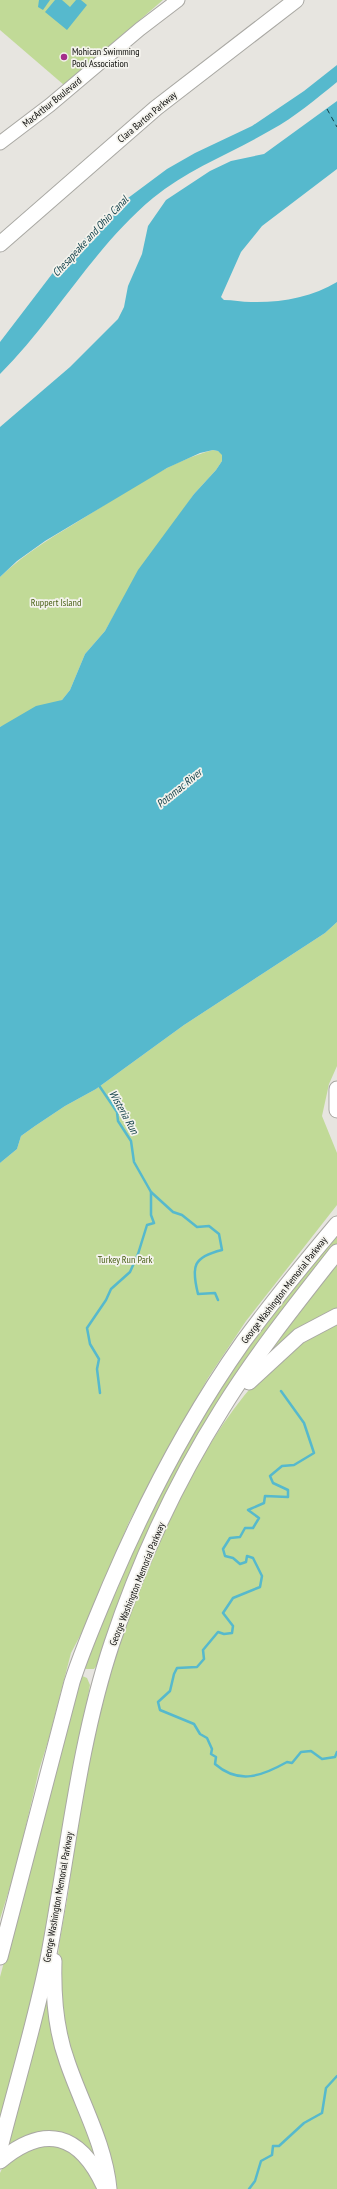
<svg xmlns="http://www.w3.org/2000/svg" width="337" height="2189" viewBox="0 0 337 2189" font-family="'PT Sans Narrow',sans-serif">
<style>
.green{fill:#c1da97}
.water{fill:#56b9cd}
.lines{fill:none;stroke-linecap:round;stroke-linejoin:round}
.stream{stroke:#56b9cd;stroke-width:2.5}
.ferry{stroke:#113f48;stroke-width:1;stroke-dasharray:5 4;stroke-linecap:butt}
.major-casing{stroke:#a9a8a3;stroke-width:15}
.highway-casing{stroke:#a9a8a3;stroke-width:17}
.major{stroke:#fff;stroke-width:13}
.highway{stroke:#fff;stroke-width:15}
.poi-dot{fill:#a42f8a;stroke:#f4f3ed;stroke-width:1.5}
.labels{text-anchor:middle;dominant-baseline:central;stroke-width:3.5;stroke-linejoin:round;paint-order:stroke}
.poi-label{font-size:10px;fill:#0d0d0b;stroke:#f4f3ed;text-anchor:start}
.street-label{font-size:10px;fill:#0d0d0b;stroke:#f4f3ed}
.park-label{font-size:10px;fill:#4a6017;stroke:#f4f3ed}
.water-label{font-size:11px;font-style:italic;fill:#113f48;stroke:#f4f3ed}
</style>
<rect width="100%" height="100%" fill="#e7e5e0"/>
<g class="green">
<polygon points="0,0 163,0 64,85 0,30"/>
<path d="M 213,450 L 218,451 L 222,454 L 222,461 L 216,470 L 194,494 L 122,601 L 105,631 L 85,654 L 70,690 L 62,700 L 0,727 L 0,577 C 27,551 58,534 90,514 C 129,490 168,462 213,450 Z"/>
<polygon points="337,922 337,1066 329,1084 322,1116 337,1153 337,1205 246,1321 208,1378 129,1522 91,1615 71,1653 49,1738 39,1770 17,1864 0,1919 0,1163 17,1149 21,1136 35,1126 65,1106 96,1089 184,1025 325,933"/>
<polygon points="337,1232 337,1244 213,1419 100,1661 94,1669 86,1669 83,1667 132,1542 211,1398 261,1327"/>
<polygon points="337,1258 337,1312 264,1359"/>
<path d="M 337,1320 L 337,2189 L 114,2189 C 90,2121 59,2053 57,1980 C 56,1946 66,1914 70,1880 C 82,1775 106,1654 149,1558 C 158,1539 169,1520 178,1502 C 206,1447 238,1395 284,1353 C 299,1340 320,1330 337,1320 Z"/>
<polygon points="80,1675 87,1678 90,1685 39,1981 0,2126 0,1977"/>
<polygon points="50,1972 102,2175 72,2141 5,2152"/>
<polygon points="46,2143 76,2152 99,2189 0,2189 0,2173 6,2160"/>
</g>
<g class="water">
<polygon points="39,0 50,0 43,10 38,7"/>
<polygon points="55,0 62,0 70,7 76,0 81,0 87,5 67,30 45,12"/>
<path d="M 337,65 L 337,82 C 316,99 295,117 271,130 C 232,153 188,169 153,198 C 93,248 55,319 0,374 L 0,342 L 52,274 L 73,250 L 120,204 L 167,169 L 195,153 L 252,126 L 304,91 Z"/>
<path d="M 337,101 L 337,169 L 262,226 L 241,252 L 221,297 L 224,300 C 233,300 242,302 251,302 C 280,303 313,297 337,282 L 337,922 L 325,933 L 184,1025 L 96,1089 L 65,1106 L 35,1126 L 21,1136 L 17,1149 L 0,1163 L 0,727 L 36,706 L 62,700 L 70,690 L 85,654 L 105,631 L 138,570 L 194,494 L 216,470 L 222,461 L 222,455 L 218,451 L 213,450 L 200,453 L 167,468 L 45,541 L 17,561 L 0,577 L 0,427 L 70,367 L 118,319 L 124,307 L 128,286 L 142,254 L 148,226 L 166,200 L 210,171 L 231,161 L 264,154 Z"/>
</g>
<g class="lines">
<g class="stream">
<path d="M 98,1084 L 117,1112 L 118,1121 L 131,1141 L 134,1162 L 151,1192 L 173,1212 L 182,1215 L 197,1227 L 209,1226 L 219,1234 L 222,1250 C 193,1257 191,1266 198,1294 L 215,1293 L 218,1300"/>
<path d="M 281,1391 L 304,1423 L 314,1453 L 294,1465 L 282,1466 L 270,1476 L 273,1483 L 288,1490 L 288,1497 L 265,1496 L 264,1503 L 248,1510 L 259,1518 L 253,1528 L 245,1528 L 240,1537 L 230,1538 L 223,1549 L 225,1556 L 233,1558 L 240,1564 L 246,1562 L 247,1556 L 253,1558 L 262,1576 L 260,1587 L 233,1598 L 223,1613 L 233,1626 L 232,1633 L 224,1634 L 218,1632 L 203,1650 L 204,1659 L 197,1667 L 177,1668 L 174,1674 L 170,1691 L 158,1702 L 160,1710 L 194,1724 L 200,1734 L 207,1738 L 212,1749 L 211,1754 L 216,1757 L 215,1764 C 239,1785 262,1776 287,1762 L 292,1763 L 301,1752 L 311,1751 L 322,1759 L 335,1757 L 337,1752"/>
<polyline points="100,1393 97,1369 99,1359 90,1344 87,1328 106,1300 111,1289 130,1272 138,1254 147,1225 154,1223 151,1215 151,1192"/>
<polyline points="249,2189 255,2181 261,2161 272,2155 273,2146 279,2146 304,2123 322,2113 326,2088 337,2076"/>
</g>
<polyline class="ferry" points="327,109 337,127"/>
<defs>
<polyline id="major" points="0,143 50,105 140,29 178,0"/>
<g id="highway">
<polyline points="0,244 156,108 296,0"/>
<polyline points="337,1089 337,1110"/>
<polyline points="249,1382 299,1336 337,1316"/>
<path d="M 0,1957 L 72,1682 C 83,1648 97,1616 111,1583 C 147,1499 190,1417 243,1342 C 273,1301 305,1262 337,1224"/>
<path d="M 54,1961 C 53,1995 55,2028 67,2061 C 81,2103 105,2144 109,2189"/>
<path d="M 0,2148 C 16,2085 35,2023 48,1959 C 68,1854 78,1745 112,1643 C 139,1562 176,1482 222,1409 C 256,1354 297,1303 337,1252"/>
<path d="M 0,2161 C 45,2123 80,2134 104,2186"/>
</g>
</defs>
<use href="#major" class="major-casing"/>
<use href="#highway" class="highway-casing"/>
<use href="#major" class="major"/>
<use href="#highway" class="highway"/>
</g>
<circle class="poi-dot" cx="64" cy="57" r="4"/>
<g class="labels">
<g class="poi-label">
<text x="72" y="51">Mohican Swimming<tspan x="72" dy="12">Pool Association</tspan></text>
</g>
<g class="street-label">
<text transform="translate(52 102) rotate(-39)">MacArthur Boulevard</text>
<text transform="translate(147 117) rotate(-40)">Clara Barton Parkway</text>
<text transform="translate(284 1290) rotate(-52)">George Washington Memorial Parkway</text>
<text transform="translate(137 1584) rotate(-68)">George Washington Memorial Parkway</text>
<text transform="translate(58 1897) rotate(-80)">George Washington Memorial Parkway</text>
</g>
<g class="park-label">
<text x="56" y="602">Ruppert Island</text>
<text x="125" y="1259">Turkey Run Park</text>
</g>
<g class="water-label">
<text transform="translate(90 236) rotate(-47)">Chesapeake and Ohio Canal</text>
<text transform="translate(179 788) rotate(-39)">Potomac River</text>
<text transform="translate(124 1112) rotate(61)">Wisteria Run</text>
</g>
</g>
</svg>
